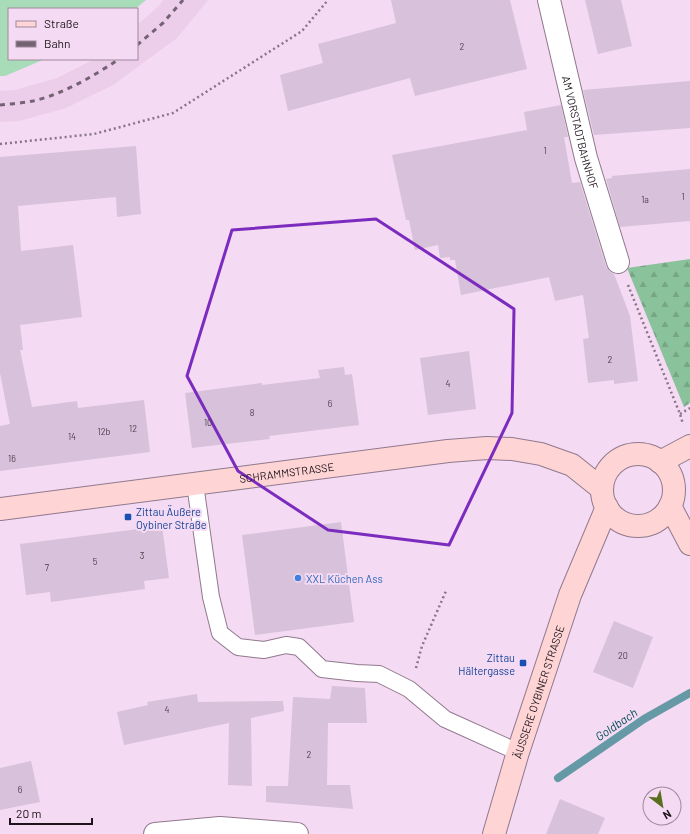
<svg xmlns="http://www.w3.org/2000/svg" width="690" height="834" viewBox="0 0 690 834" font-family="Barlow,sans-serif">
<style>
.built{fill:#eccdea}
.forest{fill:url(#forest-firs)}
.garden{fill:#a8dcb8}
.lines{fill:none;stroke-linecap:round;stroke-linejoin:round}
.stream{stroke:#6599a6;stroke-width:8}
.building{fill:#d8c1da}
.lane-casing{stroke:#90798e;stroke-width:18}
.street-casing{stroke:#90798e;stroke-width:24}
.secondary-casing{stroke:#90798e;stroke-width:24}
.path{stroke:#887687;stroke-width:2.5;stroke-dasharray:2 3;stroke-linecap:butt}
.lane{stroke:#fff;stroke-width:16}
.street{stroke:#fff;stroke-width:22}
.secondary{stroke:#fed4d4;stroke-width:22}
.rail{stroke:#746473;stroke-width:3;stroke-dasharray:5 5;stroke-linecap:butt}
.marked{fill:none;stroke:#7b2cbf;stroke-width:3;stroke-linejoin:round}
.transit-dot{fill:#1a4fb4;stroke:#f4daf2;stroke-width:1.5}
.shop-dot{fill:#3f7fe0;stroke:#f4daf2;stroke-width:1.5}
.labels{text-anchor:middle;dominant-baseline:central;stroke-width:4;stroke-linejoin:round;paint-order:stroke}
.number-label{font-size:9px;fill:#4b3e4c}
.street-label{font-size:11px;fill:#1c131c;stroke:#f4daf2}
.transit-label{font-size:11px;fill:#164399;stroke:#f4daf2;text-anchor:start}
.shop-label{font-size:11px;fill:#366cbe;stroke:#f4daf2;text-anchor:start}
.water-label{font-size:12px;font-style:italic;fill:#004b55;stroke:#f4daf2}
</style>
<defs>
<pattern id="forest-firs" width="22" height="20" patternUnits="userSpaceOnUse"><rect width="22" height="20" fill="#8ac29c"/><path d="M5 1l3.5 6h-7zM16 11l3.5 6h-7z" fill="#76a686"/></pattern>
</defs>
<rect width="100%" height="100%" fill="#f4daf2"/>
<polygon class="built" points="163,0 208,0 177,38 113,85 66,108 19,121 0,122 0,91 15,90 57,78 95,59 137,59 137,25 159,6"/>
<polygon class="forest" points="690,259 690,403 684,407 627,268"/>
<polygon class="garden" points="0,0 146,0 135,9 9,9 9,59 45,59 5,76 0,76"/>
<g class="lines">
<polyline class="stream" points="558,778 644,719 690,693"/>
</g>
<g class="building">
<polygon points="391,0 510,0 527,69 415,96 410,78 288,111 280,75 323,63 318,44 396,23"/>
<polygon points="585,0 621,0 632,46 598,54"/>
<polygon points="690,81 690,128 594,135 583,90"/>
<polygon points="561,105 568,137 564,137 572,183 580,182 606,266 609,271 614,274 630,316 638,381 614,384 614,380 588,383 583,339 589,338 583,295 555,301 549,277 461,295 455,260 450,260 450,257 440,258 438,245 415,250 409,220 406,220 392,155 527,130 524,112"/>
<polygon points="136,146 141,214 117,217 116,197 18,206 21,251 73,245 82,317 20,325 23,350 20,350 32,407 77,401 78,408 144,400 150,452 0,471 0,426 10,424 0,373 0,157"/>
<polygon points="690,169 690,221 620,227 606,179 612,178 612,176"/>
<polygon points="469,351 476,409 428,415 420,358"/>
<polygon points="344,367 345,375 352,374 359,425 269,436 270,439 192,448 185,393 262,383 262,385 320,378 318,370"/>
<polygon points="341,522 354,622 255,635 242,535"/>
<polygon points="162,526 169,578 144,581 145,589 51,602 50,592 26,595 20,544"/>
<polygon points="614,621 653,637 633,688 593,672"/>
<polygon points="332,686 365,688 367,723 328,723 327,785 350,785 353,809 266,802 266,786 288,786 293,697 330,699"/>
<polygon points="197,694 198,702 283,701 284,711 251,718 252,786 228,785 229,723 124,745 117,712 148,705 147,702"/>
<polygon points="31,761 40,802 0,810 0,768"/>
<polygon points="560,799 605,818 598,834 546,834"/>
</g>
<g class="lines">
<defs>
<polyline id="lane" points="195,484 211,597 220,633 238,647 264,650 286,645 299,647 322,669 357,673 379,674 409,689 445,719 518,752"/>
<g id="street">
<path id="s1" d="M 549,0 L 586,158 L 618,262"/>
<polyline points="155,834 220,828 297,834"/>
</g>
<g id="secondary">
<circle cx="638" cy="490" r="36"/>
<polyline points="660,462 690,446"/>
<polyline points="670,506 690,544"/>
<path id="s2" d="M 0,509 L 448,451 L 487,448 L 512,449 L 541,454 L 572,465 L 602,489"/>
<path id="s3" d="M 494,834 L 518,752 L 570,595 L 607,507"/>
</g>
</defs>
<use href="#lane" class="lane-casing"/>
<use href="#street" class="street-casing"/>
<use href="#secondary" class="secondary-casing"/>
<g class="path">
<polyline points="0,144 94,134 173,113 302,31 328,0"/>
<polyline points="628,285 680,414 683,424"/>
<polyline points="680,414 690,408"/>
<polyline points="416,668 422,646 446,591"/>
</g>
<use href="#lane" class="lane"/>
<use href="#street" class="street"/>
<use href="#secondary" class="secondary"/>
<g class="rail">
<polyline points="137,45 163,23 183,0"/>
<path d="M 0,105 C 11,104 23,103 33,101 C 63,94 94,76 119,59"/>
</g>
</g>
<path class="marked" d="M 376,219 L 514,309 L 512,413 L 449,545 L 328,530 L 238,471 L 187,376 L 232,230 Z"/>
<g class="transit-dot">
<rect x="124" y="513" width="8" height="8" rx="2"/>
<rect x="519" y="659" width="8" height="8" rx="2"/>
</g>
<circle class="shop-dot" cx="298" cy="578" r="4"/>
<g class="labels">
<g class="number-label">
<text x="462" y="46">2</text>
<text x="545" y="150">1</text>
<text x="683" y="196">1</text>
<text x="645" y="199">1a</text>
<text x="610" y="359">2</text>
<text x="448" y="383">4</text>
<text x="330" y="403">6</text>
<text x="252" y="412">8</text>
<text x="208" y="422">10</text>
<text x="133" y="428">12</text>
<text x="104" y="431">12b</text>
<text x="72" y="436">14</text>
<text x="12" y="458">16</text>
<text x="142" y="555">3</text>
<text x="95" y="561">5</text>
<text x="47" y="567">7</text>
<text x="623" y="655">20</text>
<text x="167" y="709">4</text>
<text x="309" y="754">2</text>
<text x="20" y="789">6</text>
</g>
<g class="street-label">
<text stroke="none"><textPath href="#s1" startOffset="136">AM VORSTADTBAHNHOF</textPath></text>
<text stroke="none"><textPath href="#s2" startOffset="289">SCHRAMMSTRASSE</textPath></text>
<text stroke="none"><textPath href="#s3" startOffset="149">ÄUSSERE OYBINER STRASSE</textPath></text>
</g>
<g class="transit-label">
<text x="136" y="511">Zittau Äußere<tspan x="136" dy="13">Oybiner Straße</tspan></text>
<text x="515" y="657" text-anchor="end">Zittau<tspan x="515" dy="13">Hältergasse</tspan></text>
</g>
<g class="shop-label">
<text x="306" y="578">XXL Küchen Ass</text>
</g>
<g class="water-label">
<text transform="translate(616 724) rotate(-34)">Goldbach</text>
</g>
</g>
<rect x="8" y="8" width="130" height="52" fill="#f4daf2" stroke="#9e8a9c"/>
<rect x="16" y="21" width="20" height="6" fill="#fed4d4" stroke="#9e8a9c"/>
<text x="44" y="28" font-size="12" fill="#1c131c">Straße</text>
<rect x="16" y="41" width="20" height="6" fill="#746473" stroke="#9e8a9c"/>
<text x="44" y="48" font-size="12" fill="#1c131c">Bahn</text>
<g transform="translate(662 806) rotate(149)"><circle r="19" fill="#f4daf2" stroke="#9e8a9c"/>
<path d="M0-3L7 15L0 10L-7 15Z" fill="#596f1f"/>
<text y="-6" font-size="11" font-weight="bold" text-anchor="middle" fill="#1c131c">N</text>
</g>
<path d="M10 818v6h82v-6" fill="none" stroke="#1c131c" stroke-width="2"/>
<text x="16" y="818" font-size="12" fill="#1c131c" stroke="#f4daf2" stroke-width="3" paint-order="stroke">20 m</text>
</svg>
